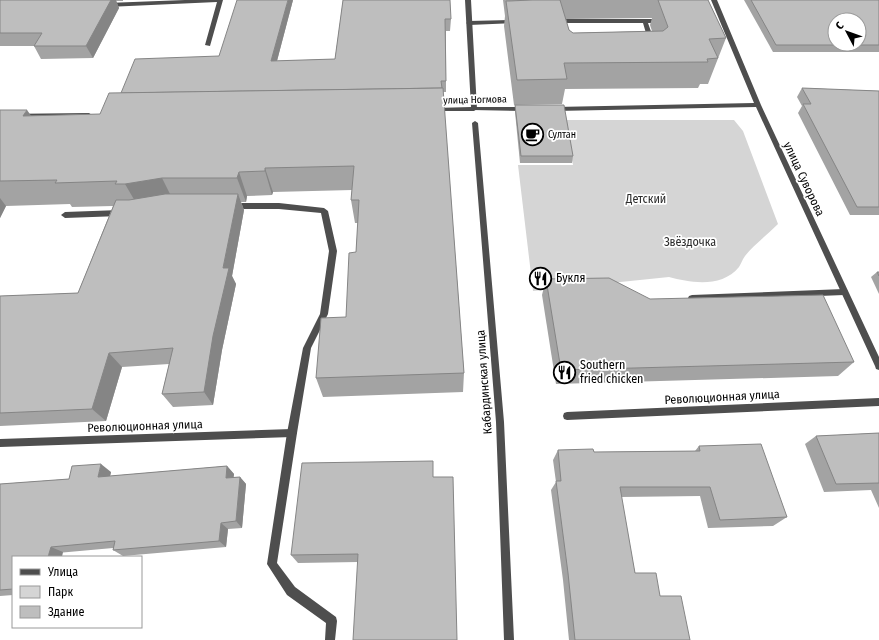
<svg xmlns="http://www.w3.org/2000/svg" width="879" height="640" viewBox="0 0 879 640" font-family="'Fira Sans Condensed',sans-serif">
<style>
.green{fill:#d5d5d5}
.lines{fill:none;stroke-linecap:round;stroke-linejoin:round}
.service{fill:#4e4e4e;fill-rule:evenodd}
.pedestrian{fill:#4e4e4e;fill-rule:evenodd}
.minor{fill:#4e4e4e;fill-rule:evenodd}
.tertiary{fill:#4e4e4e;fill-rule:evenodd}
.wall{fill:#a3a3a3;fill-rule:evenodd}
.shaded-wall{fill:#858585}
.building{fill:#bebebe;stroke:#858585;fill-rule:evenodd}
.labels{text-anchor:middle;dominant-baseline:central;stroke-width:3.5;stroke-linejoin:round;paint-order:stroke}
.far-street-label{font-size:10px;fill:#000;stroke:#fff}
.far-poi-label{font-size:10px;fill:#000;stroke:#fff;text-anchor:start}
.street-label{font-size:12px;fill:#000;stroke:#fff}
.park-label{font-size:12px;fill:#2c2c2c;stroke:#fff}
.poi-label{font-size:12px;fill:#000;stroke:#fff;text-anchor:start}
</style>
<rect width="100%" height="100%" fill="#fff"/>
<path class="green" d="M 564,120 L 734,120 L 743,131 L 778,224 C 767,235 754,245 745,256 C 742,260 741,264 739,267 C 722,288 691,283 669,277 L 533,291 L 518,165 L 573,165 Z"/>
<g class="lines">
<g class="service">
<polygon points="559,19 662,19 665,21 662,23 648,23 654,40 651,42 648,40 643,23 562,23 559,25 556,23 557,20"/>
<polygon points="514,20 517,22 516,23 469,25 466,23 469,21"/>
<polygon points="233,203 279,203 324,208 328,211 337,251 328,314 311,348 297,433 277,563 295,587 336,617 337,621 335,640 325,640 326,623 287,595 267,564 287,433 303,348 320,314 329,251 321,213 279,209 233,209 230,206"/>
<polygon points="120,210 124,213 120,216 65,218 61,215 65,212"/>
<polygon points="844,289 847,290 848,292 847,294 844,295 692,301 689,300 688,298 689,296 692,295"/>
</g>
<polygon class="pedestrian" points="475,121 478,123 504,422 514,640 504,640 496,422 472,123"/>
<g class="minor">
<polygon points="185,0 223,0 210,46 205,45 217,2 107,7 104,5 107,3"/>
<polygon points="711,0 717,0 761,105 879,357 879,370 876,369 875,366 756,107 555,111 552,109 555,107 754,103"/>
<polygon points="474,107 525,107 528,109 525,111 472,110 471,109"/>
<polygon points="879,398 879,406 567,420 564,419 563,416 564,413 567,412"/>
<polygon points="292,429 295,430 297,433 295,436 292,437 0,447 0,439"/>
</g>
<g class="tertiary">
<polygon points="465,0 471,0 477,109 474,111 433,111 432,110 435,108 471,107"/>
<polygon points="89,113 92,115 91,116 0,118 0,114"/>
</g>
</g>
<g class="wall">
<polygon points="0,0 123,0 123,1 116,1 119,8 93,58 41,59 34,46 0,46"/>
<polygon points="293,0 277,61 335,59 343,0 451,19 450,31 446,31 446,92 443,92 464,373 463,392 323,397 316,378 346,317 356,252 358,223 355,223 351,200 352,190 273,192 272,195 247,196 246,202 241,202 244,210 232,276 236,284 222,350 213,405 173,407 162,394 169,364 122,367 106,421 0,426 0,296 78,293 113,206 72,207 70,204 6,206 0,218 0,110 32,116 100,114 121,93 219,56"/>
<path d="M 503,0 L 708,0 L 726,38 L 708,84 L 700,84 L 698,88 L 565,89 L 562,104 L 514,105 L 504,26 L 505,16 ZM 652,18 L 650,25 L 652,31 L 573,33 L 569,30 L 566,19 Z"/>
<polygon points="744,0 879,0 879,52 773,52"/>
<polygon points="802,88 879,91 879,215 850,215 798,113 802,106 797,97"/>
<polygon points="515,105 573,156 572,163 520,163 515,112"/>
<polygon points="877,272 879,272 879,294 871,277"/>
<polygon points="546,279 854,362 838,376 556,384 542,295"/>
<polygon points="879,433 879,508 871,490 824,492 805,444 816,436"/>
<polygon points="699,446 787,517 773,526 708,528 700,496 621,497 635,573 660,596 690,640 569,640 563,580 551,490 556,482 553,460 558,450 594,452 695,451"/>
<polygon points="433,461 358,562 298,563 291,555"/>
<polygon points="227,466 234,474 233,477 240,477 246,484 242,528 228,529 226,547 123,556 113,550 113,548 13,557 13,595 0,596 0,484 69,479 111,472 110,476"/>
</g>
<g class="shaded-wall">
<polygon points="111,0 116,0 119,8 93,58 86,46"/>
<polygon points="288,0 293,0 274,72 271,61"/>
<polygon points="27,110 44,134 23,116"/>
<polygon points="265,168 273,192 272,195 265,171"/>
<polygon points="239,172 247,196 246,202 237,178"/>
<polygon points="162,178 174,202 139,208 125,184"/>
<polygon points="238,194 244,210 232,276 236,284 222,350 213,405 204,392 223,268"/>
<polygon points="0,198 6,206 0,218"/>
<polygon points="109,353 122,367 106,421 92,409"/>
<polygon points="101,464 111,472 108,485 98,477"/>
<polygon points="227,466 234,474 233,486 226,478"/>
<polygon points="240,477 246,484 242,528 236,521"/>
<polygon points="221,523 228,529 226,547 219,541"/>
<polygon points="51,547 63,552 62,557 48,557"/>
</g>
<g class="building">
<polygon points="0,0 111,0 86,46 34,46 42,33 0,33"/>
<polygon points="237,0 288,0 271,61 335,59 343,0 450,0 451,19 445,19 446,81 441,81 442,88 121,93 135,59 219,56"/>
<polygon points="532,0 560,0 569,30 573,33 663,31 668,27 658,0 708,0 726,38 709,39 718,58 707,59 708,62 564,63 567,79 517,80 506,1 509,1"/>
<path d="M 751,0 L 879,0 L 879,45 L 776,45 ZM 835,20 L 859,20 L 859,44 L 835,44 Z"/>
<polygon points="443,88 464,373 316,378 321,318 346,317 349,253 356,252 359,200 351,200 354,166 265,168 265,171 239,172 237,178 162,178 125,184 115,184 117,181 55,183 57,180 0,181 0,110 27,110 23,116 100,114 109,93"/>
<polygon points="802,88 879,91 879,207 857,207 803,104 811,104"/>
<polygon points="515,105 564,105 573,156 521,156"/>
<polygon points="165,194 238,194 223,268 229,268 213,336 204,392 162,394 173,348 109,353 92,409 0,413 0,296 78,293 116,200 129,200"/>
<polygon points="877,272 879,272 879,276"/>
<polygon points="609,278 650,299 823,295 854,362 561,370 546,279"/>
<polygon points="879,433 879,483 836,484 816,436"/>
<polygon points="761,444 787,517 720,520 710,487 620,487 635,573 656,573 660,596 681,596 690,640 575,640 568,573 556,481 561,481 558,450 593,449 594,452 700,451 699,446"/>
<polygon points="433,461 433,477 453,477 457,640 353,640 358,554 291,555 302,463"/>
<polygon points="101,464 98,477 227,466 226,478 240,477 236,521 221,523 219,541 113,550 115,541 51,547 48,557 13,557 13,589 0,590 0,484 69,479 72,466"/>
</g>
<defs>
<symbol id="cafe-ring" viewBox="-11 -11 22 22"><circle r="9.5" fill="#fff" stroke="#000" stroke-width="1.5"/><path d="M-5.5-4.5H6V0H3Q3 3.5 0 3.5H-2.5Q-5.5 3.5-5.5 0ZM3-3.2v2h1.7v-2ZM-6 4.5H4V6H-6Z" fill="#000"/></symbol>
<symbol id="restaurant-ring" viewBox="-11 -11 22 22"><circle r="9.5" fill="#fff" stroke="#000" stroke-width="1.5"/><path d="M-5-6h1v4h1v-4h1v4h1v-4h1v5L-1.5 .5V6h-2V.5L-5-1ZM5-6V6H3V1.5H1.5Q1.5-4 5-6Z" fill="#000"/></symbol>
</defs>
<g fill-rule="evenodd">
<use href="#cafe-ring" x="520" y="122" width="25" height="25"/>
<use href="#restaurant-ring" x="528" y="266" width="25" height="25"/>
<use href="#restaurant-ring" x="552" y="360" width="25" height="25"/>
</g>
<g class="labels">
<g class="far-street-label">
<text transform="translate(475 100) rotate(-1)">улица Ногмова</text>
</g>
<g class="far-poi-label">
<text x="548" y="135">Султан</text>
</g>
<g class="street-label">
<text transform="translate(804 179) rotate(65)">улица Суворова</text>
<text transform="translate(484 382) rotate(-94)">Кабардинская улица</text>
<text transform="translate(722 397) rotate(-3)">Революционная улица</text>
<text transform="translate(145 426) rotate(-2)">Революционная улица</text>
</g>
<g class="park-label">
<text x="646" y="199">Детский</text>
<text x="690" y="242">Звёздочка</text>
</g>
<g class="poi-label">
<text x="556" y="278">Букля</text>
<text x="580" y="365">Southern<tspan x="580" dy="14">fried chicken</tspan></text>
</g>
</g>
<rect x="12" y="556" width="130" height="72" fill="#ffffff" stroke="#999999"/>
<rect x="20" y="569" width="20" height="6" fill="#4e4e4e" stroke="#999999"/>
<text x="48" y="576" font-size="12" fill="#000000">Улица</text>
<rect x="20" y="586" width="20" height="12" fill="#d5d5d5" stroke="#999999"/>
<text x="48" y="596" font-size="12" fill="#000000">Парк</text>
<rect x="20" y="606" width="20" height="12" fill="#bebebe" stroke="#999999"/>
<text x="48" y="616" font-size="12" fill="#000000">Здание</text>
<g transform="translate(847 32) rotate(311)"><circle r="19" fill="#ffffff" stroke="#999999"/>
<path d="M0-3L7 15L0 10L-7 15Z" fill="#000000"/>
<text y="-6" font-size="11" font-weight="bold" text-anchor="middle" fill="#000000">С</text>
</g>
</svg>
